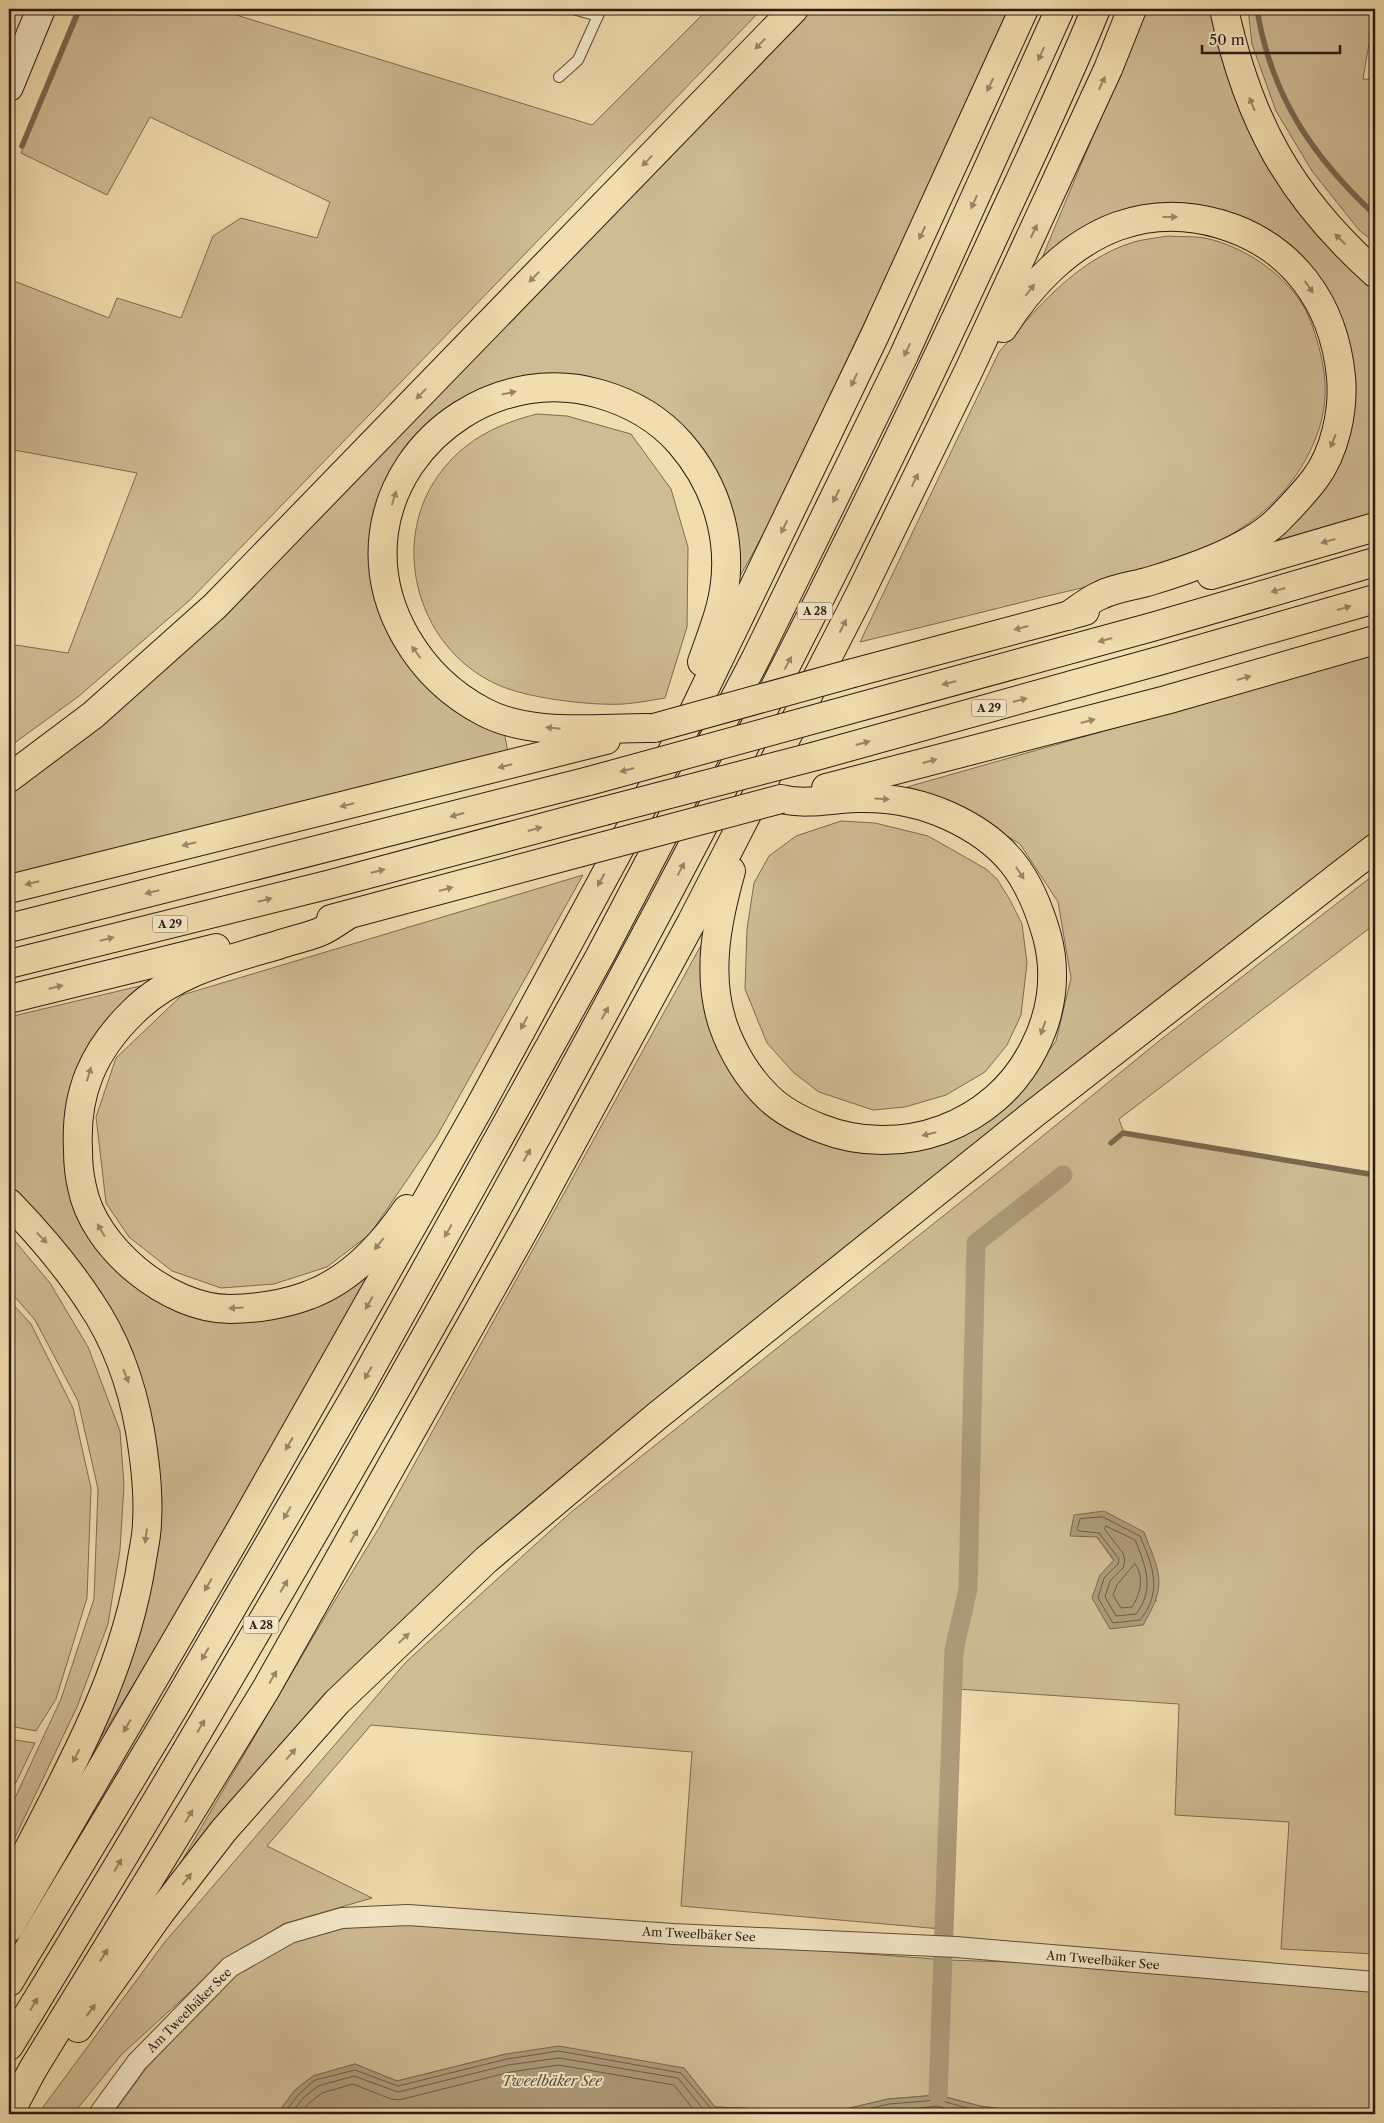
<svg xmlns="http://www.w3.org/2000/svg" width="1384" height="2123" viewBox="0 0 1384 2123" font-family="'Libre Caslon Text',serif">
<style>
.green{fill:#cfbc93;stroke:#7d6c52;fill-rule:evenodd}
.water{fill:#ae9b79;stroke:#7a684f}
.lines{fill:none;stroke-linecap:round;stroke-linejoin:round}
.shore{stroke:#6c5b45;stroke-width:1}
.stream{stroke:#7a684f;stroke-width:5.5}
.canal{stroke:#ae9b79;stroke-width:19}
.lane-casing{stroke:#5c4c38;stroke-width:12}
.street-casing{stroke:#5c4c38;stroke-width:22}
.secondary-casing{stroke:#2b1b11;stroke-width:30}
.highway-casing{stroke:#2b1b11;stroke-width:30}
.lane{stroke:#f6e9ca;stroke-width:10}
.street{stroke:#f6e9ca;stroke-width:20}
.secondary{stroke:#f6e9ca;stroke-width:28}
.highway{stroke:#f1ddae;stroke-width:28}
.highway-bridge-casing{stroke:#2b1b11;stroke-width:30;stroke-linecap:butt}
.highway-bridge{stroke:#f1ddae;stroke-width:28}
.oneway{fill:#988667}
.labels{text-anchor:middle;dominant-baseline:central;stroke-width:4;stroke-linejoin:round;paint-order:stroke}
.shield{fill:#f6e9ca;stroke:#685948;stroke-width:1}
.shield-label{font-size:11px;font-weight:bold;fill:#2b1b11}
.street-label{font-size:12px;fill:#2b1b11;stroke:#f6e9ca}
.water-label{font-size:14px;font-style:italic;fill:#5f4e3b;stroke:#f6e9ca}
</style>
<rect width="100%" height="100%" fill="#f1ddae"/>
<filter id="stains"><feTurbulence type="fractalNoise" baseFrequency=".004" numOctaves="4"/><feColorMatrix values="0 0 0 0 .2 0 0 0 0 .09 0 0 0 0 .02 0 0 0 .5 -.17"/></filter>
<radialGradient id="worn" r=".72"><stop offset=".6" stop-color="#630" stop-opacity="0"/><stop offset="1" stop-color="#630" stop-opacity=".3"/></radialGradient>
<g class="green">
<polygon points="82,9 217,9 592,125 708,9 762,9 190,600 79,696 9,747 9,644 68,653 137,473 9,449 9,279 109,318 117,298 181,318 213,236 241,218 317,238 330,202 150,117 107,195 21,153"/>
<path d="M 810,9 L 1008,9 C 960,124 906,237 852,349 C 815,428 780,508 736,583 L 737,536 L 731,507 L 713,464 L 699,446 L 617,386 L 588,378 L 557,374 L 533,376 L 489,385 L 469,396 L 412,442 L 378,606 L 400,655 L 433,692 L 504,731 L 508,753 L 9,877 L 9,792 L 45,767 L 669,155 Z"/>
<polygon points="1146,9 1217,9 1238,87 1375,284 1375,514 1268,545 1343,441 1326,290 1163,207 1037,270"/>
<polygon points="1248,9 1375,9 1363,79 1375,80 1375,243 1359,230 1312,171 1276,111 1252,44"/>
<path d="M 1168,236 C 1180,237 1193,236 1205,238 C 1248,247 1298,282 1312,325 C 1329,374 1332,411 1306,459 C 1254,554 1135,575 1039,598 C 979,613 919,628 860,642 L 999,352 C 1036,309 1077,259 1134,242 C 1144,239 1157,238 1168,236 Z"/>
<path d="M 537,414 L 567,416 L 631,434 L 671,489 L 688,547 L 687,627 L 665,698 C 652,700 638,703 624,704 C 591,706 523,698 494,683 C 415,645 387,537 444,468 C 468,438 501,423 537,414 Z"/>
<polygon points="1375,654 1375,835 482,1551 154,1908 323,1620 379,1528 704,940 731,1063 858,1151 1016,1096 1056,1041 1071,978 1058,902 1020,844 948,800 907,787"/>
<polygon points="841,821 875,823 928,836 986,869 997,879 1010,900 1022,924 1027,963 1021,1015 1007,1045 985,1072 946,1095 905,1107 873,1110 819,1092 794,1073 767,1043 745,989 747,929 754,883 769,856 796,836"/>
<path d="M 1375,874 L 1375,924 L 1119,1119 L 1124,1133 L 1375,1177 L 1375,1954 L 1281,1949 L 1289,1822 L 1175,1815 L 1179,1704 L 957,1689 L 971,1602 L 960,1599 L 947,1647 L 941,1929 L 681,1906 L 692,1752 L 371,1725 L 267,1846 L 372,1898 L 283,1924 L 223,1962 L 122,2054 L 73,2114 L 38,2114 L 164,1943 L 406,1662 L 570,1513 L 1001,1170 L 1159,1041 ZM 1097,1537 L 1157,1601 L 1100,1575 L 1114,1561 Z"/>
<polygon points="583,875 437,1136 370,1234 327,1267 274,1284 221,1288 172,1271 129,1237 106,1203 96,1117 116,1058 182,995"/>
<polygon points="144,985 103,1029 74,1190 190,1312 373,1270 230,1526 88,1759 133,1644 148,1416 15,1194 9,1190 9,1017"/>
<polygon points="9,1234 50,1283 88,1347 120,1431 124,1485 120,1550 108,1624 77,1707 9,1850 9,1811 61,1699 94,1599 98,1489 78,1401 35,1320 9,1290"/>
<polygon points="9,1300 31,1324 73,1408 91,1488 87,1598 56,1699 36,1731 9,1726"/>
<polygon points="9,1739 35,1743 9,1797"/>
<polygon points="407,1924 675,1940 948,1960 1039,1963 1375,1988 1375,2114 1040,2114 980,2106 938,2095 888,2099 833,2112 715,2107 684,2068 506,2054 397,2081 355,2064 313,2076 295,2090 277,2114 113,2114 147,2067 234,1973 293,1942 345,1928"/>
</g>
<g class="water">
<path d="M 1104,1511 L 1144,1532 C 1160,1575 1168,1583 1143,1625 L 1110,1629 L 1092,1598 L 1100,1575 L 1114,1560 L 1097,1537 L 1070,1536 L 1074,1515 Z"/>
<polygon points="559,2046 684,2068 715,2107 833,2112 888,2099 938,2095 980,2106 1039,2114 277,2114 295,2090 313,2076 355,2064 397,2081 506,2054"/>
</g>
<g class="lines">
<g class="shore">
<path d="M 1103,1517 L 1140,1536 C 1153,1566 1163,1592 1140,1620 L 1113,1623 L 1098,1598 L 1104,1578 L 1118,1564 L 1119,1559 L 1099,1533 L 1079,1531 L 1077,1529 L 1080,1519 Z"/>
<path d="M 1106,1526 L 1135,1540 C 1146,1566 1155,1590 1136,1614 L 1116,1616 L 1105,1597 L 1110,1581 L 1123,1568 L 1125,1561 L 1123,1553 L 1105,1530 Z"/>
<path d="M 1135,1564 C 1145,1577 1140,1594 1132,1607 L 1121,1608 L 1113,1595 L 1117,1585 Z"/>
<polyline points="283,2114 299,2094 315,2080 355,2070 398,2086 507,2059 559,2051 681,2073 713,2111 770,2114"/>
<polyline points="291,2114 303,2098 318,2086 354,2076 398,2092 508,2065 559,2058 678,2078 707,2114"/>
<polyline points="300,2114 309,2103 322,2093 353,2084 391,2099 399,2100 510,2072 559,2065 674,2085 697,2114"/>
<polyline points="845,2114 889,2104 938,2100 979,2111 1004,2114"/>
<polyline points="873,2114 937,2106 966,2114"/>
</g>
<g class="stream">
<path d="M 1257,9 C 1271,96 1312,156 1375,215"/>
<polyline points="9,12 10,9"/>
<polyline points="22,146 79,9"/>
<polyline points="9,179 11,174"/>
<polyline points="1111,1143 1123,1133 1375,1175"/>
</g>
<polyline class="canal" points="938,2095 954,1650 968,1589 976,1243 1063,1175"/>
<defs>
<g id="lane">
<polyline points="573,9 598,16"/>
<polyline points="559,77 578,60 601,9"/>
</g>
<polyline id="street" points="99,2114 137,2062 230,1967 290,1933 342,1918 408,1915 673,1934 956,1947 1375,1982"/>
<polyline id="secondary" points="9,87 41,9"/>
<g id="highway">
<path d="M 1224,9 C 1248,120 1289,196 1375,273"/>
<path d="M 1003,328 C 1030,285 1069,244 1118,226 C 1152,214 1186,214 1220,224 C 1292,245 1334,303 1341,377 C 1344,410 1335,453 1314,480 C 1303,494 1289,509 1276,522 C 1245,551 1187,570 1147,582 C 1132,586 1115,588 1101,595 C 1089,600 1078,609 1068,616"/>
<polyline points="1211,575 1375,527"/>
<polyline points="853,673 1085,611"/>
<polyline points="826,716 1152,627 1375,562"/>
<path d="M 654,728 C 599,727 534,738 484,712 C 419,678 374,606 384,532 C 398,433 504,365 600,394 C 631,403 659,419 680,443 C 720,489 736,550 720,609 C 715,627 708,645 702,662"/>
<polyline points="816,756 1162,660 1375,599"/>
<polyline points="9,778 93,715 215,606 794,9"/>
<polyline points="826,788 1166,700 1375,640"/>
<path d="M 731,871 C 717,921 706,974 723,1025 C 732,1051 748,1078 768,1097 C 782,1111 802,1121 820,1128 C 900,1160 995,1127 1034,1048 C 1052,1013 1057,974 1047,936 C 1030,876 1006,842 949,816 C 921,803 888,797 856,798 C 831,799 806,805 781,799"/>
<polyline points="9,889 606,740"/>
<path d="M 348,915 C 340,920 331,927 322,931 C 309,937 292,940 278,945 C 226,960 172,973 133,1012 C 93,1051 75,1093 78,1149 C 78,1161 79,1175 82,1187 C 93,1247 168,1309 230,1309 C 255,1309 286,1304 309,1295 C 350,1280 383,1244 407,1209"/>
<polyline points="331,919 578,853"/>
<polyline points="9,928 589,781"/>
<polyline points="9,964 331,884 604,811"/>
<polyline points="9,999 216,948"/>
<path d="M 9,1203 C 39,1234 66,1265 90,1302 C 116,1340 132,1386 140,1431 C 145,1461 149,1492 147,1522 C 147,1534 144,1547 142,1559 C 125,1677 62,1782 9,1887"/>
<polyline points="9,1928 239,1532 479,1108 692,715 874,337 1024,9"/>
<polyline points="9,1982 173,1709 361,1386 600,956 756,658 904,355 1060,9"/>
<polyline points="78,2028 160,1913 224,1830 337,1702 486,1560 657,1416 1036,1112 1375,848"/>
<path d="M 9,2046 C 261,1633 502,1213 725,784 C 822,598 914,411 1001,221 C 1034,150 1067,80 1096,9"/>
<polyline points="9,2114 33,2069 266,1689 531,1218 691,923 859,596 969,370 1108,69 1132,9"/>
</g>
</defs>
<use href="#lane" class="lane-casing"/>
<use href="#street" class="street-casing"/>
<use href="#secondary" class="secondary-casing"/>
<use href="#highway" class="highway-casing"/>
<use href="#lane" class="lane"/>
<use href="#street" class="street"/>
<use href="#secondary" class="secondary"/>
<use href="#highway" class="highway"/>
<defs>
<g id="highway-bridge">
<polyline points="654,728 853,673"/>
<polyline points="589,781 826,716"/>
<polyline points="604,811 816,756"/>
<polyline points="578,853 781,799"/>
</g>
</defs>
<use href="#highway-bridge" class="highway-bridge-casing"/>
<use href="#highway-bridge" class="highway-bridge"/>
</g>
<defs><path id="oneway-solid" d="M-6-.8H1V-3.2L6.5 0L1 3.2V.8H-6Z" transform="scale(1.25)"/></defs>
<g class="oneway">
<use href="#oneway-solid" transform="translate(760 44) rotate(134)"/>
<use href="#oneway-solid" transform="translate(1041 54) rotate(114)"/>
<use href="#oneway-solid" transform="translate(1102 83) rotate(-65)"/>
<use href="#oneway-solid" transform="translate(990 85) rotate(115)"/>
<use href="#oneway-solid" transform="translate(1252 104) rotate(-112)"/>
<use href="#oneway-solid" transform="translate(647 161) rotate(134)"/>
<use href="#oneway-solid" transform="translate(974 202) rotate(114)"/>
<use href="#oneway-solid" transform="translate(1170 217)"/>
<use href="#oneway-solid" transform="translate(1034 231) rotate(-65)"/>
<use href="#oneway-solid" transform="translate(922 233) rotate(115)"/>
<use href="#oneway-solid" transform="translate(1340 239) rotate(-136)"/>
<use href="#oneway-solid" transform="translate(534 277) rotate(134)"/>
<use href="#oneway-solid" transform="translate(1309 287) rotate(55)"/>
<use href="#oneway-solid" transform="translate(1030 290) rotate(-52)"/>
<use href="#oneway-solid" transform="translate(907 350) rotate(115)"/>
<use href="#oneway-solid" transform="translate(854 380) rotate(115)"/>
<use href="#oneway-solid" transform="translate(509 393) rotate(-12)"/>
<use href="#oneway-solid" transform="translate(421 394) rotate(134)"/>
<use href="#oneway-solid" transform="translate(1333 441) rotate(112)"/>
<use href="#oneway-solid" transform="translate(915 480) rotate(-64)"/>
<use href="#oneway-solid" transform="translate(836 496) rotate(116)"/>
<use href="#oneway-solid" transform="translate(394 498) rotate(-73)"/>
<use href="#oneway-solid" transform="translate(784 527) rotate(115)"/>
<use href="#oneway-solid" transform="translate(1328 541) rotate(164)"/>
<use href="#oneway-solid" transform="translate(1278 590) rotate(164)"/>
<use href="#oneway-solid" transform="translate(1344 608) rotate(-16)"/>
<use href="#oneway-solid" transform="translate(843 626) rotate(-63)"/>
<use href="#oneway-solid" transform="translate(1021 628) rotate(165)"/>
<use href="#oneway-solid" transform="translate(1105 640) rotate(165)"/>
<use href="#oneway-solid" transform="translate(416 652) rotate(-126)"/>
<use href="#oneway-solid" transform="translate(788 663) rotate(-62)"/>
<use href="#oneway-solid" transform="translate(1244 678) rotate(-16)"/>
<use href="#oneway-solid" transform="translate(949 683) rotate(165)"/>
<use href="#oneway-solid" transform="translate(1020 700) rotate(-15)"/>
<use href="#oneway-solid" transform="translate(1088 721) rotate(-15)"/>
<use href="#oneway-solid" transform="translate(553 728) rotate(-174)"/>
<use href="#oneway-solid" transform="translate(863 743) rotate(-15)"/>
<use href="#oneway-solid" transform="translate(930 761) rotate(-15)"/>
<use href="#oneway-solid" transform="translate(505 766) rotate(166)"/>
<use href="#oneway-solid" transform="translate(627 770) rotate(165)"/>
<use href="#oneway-solid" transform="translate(882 799) rotate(3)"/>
<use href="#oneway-solid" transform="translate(347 805) rotate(166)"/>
<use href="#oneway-solid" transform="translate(457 815) rotate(165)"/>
<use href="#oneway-solid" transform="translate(535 829) rotate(-15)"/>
<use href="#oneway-solid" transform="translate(189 844) rotate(166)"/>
<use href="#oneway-solid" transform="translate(681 869) rotate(-62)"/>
<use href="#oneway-solid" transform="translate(378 871) rotate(-15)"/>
<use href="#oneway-solid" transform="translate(1020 873) rotate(57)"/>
<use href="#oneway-solid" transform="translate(601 880) rotate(119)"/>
<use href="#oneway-solid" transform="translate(32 883) rotate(166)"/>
<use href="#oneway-solid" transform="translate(446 889) rotate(-15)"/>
<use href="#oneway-solid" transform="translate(152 892) rotate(166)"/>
<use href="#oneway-solid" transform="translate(265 900) rotate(-14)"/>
<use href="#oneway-solid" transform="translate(107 939) rotate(-14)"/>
<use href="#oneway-solid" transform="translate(56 987) rotate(-13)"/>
<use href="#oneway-solid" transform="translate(605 1013) rotate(-61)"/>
<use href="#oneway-solid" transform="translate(524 1023) rotate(118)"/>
<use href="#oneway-solid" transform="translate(1043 1028) rotate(109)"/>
<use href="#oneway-solid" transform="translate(89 1074) rotate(-73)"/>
<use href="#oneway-solid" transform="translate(929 1134) rotate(167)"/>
<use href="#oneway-solid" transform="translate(527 1155) rotate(-61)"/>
<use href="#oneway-solid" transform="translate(101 1230) rotate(-120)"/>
<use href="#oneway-solid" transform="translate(448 1231) rotate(120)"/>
<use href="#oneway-solid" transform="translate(42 1238) rotate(46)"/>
<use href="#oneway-solid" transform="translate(379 1244) rotate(129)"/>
<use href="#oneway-solid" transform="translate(369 1303) rotate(120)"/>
<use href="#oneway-solid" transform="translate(236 1308) rotate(176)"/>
<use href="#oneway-solid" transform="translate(368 1373) rotate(120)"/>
<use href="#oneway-solid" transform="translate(126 1376) rotate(68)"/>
<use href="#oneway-solid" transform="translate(289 1444) rotate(120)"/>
<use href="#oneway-solid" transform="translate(287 1513) rotate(120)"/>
<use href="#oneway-solid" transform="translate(146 1536) rotate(98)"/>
<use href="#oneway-solid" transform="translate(354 1536) rotate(-61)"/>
<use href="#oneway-solid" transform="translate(208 1585) rotate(120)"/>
<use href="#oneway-solid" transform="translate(284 1586) rotate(-60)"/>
<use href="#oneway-solid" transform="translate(404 1638) rotate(-43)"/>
<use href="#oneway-solid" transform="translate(205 1654) rotate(120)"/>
<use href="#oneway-solid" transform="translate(273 1677) rotate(-60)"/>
<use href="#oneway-solid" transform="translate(127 1726) rotate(120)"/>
<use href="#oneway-solid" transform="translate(201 1726) rotate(-59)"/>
<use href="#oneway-solid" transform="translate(291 1754) rotate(-49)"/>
<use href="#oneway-solid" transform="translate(76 1756) rotate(117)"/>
<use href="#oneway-solid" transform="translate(189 1816) rotate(-59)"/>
<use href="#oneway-solid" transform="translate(118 1865) rotate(-59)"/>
<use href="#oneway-solid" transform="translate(187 1879) rotate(-52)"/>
<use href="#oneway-solid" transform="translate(104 1955) rotate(-58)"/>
<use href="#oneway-solid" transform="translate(34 2004) rotate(-59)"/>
<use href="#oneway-solid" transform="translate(91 2010) rotate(-54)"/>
</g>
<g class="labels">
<g class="shield">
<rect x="797.5" y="602.5" width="35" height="17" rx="4"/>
<rect x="971.5" y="699.5" width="35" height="17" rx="4"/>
<rect x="152.5" y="915.5" width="35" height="17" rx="4"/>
<rect x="243.5" y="1616.5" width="35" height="17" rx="4"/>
</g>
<g class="shield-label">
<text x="815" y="611">A 28</text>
<text x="989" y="708">A 29</text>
<text x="170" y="924">A 29</text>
<text x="261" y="1625">A 28</text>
</g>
<g class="street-label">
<text transform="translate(699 1934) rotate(3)">Am Tweelbäker See</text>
<text transform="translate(1103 1960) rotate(5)">Am Tweelbäker See</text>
<text transform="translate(189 2010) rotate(-45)">Am Tweelbäker See</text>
</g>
<g class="water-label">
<text x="552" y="2081">Tweelbäker See</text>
</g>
</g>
<rect width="1384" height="2123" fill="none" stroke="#f1ddae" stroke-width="30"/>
<rect x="10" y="10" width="1364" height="2103" fill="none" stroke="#2b1b11" stroke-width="2.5"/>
<rect x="15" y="15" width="1354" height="2093" fill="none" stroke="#2b1b11"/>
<path d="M1202 45v8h138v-8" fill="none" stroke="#2b1b11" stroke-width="2.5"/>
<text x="1209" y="45" font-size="15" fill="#2b1b11" stroke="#f6e9ca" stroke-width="4" paint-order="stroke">50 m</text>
<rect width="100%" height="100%" filter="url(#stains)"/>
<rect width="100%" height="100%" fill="url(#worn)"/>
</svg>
